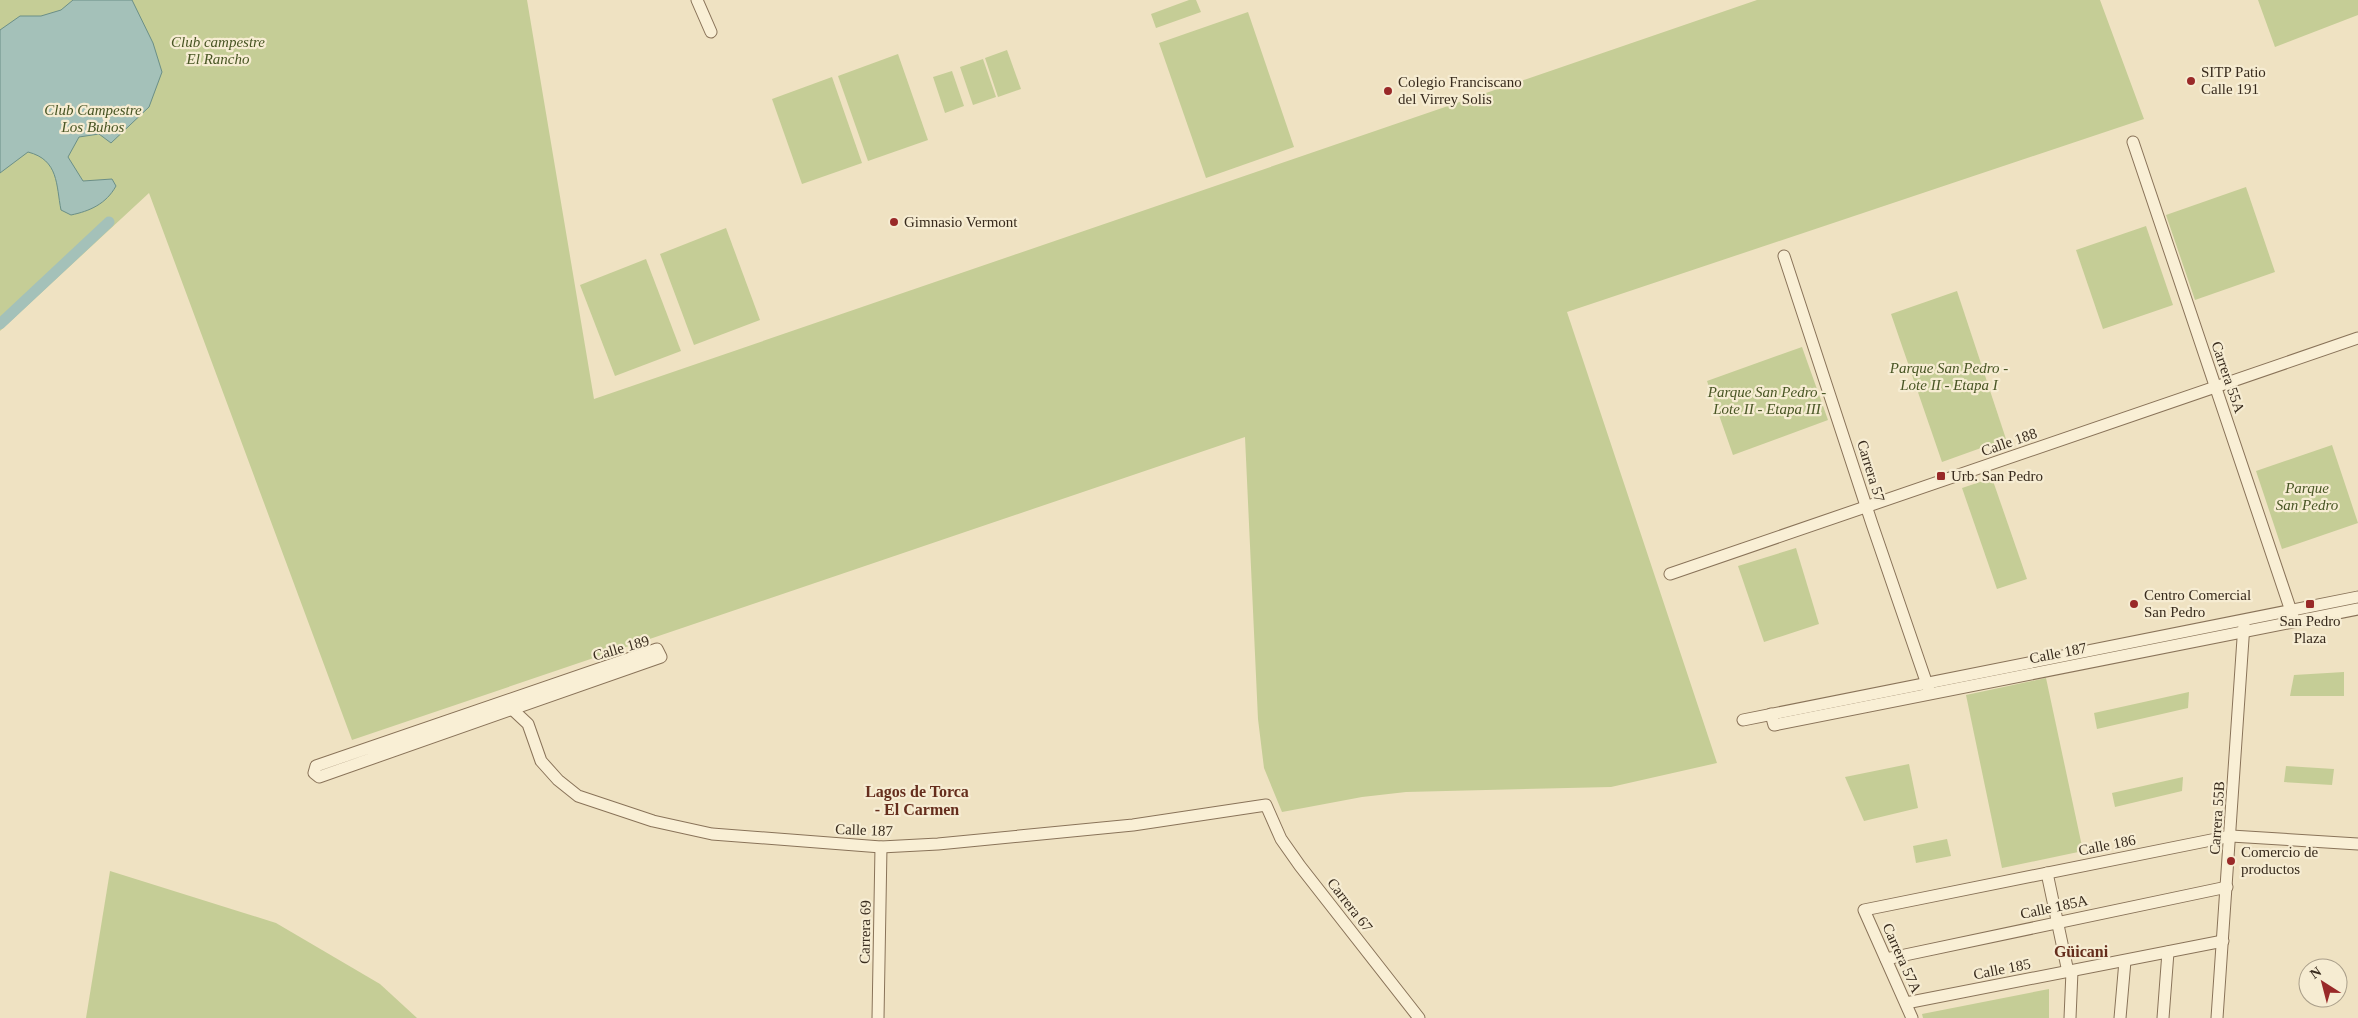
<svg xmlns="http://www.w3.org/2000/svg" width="2358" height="1018" viewBox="0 0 2358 1018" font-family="Georgia,serif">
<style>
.green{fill:#c5cd96}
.water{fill:#a4c1b9;stroke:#6b8f87}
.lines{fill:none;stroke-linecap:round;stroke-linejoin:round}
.canal{stroke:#a4c1b9;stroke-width:11}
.minor-casing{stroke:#897359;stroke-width:13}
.minor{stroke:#f9efd5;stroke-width:11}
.poi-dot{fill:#992928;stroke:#f6ecd2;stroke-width:2}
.labels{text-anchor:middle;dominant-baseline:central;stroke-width:4.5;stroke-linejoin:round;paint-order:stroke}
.park-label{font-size:15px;font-style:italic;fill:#485524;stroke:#f6ecd2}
.poi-label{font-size:15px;fill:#382b1d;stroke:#f6ecd2;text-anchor:start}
.street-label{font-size:15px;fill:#382b1d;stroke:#f6ecd2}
.neighbourhood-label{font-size:16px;font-weight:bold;fill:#652d1c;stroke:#f6ecd2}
</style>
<rect width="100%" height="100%" fill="#efe2c2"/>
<g class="green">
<polygon points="0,0 527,0 594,399 1757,0 2100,0 2144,119 1567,312 1717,763 1611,787 1406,792 1362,797 1282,812 1264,768 1258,719 1245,437 352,740 149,193 0,331"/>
<polygon points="1189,0 1196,0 1201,12 1156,28 1151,14"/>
<polygon points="2258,0 2358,0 2358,15 2275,47"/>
<polygon points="1248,12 1294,147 1206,178 1159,43"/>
<polygon points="1007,50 1021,89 998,97 985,58"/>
<polygon points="898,54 928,140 868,161 838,76"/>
<polygon points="983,59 996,97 973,105 960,67"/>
<polygon points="952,71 964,106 945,113 933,77"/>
<polygon points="832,77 862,163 802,184 772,99"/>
<polygon points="2246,187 2275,272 2195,300 2166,215"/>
<polygon points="2146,226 2173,305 2103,329 2076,250"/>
<polygon points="726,228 760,320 694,345 660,254"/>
<polygon points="646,259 681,351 615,376 580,285"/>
<polygon points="1957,291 2006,439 1942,462 1891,314"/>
<polygon points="1802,347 1828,420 1733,455 1707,381"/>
<polygon points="2332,445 2358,523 2282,549 2256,471"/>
<polygon points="1992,478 2027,579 1997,589 1962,488"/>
<polygon points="1796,548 1819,624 1764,642 1738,566"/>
<polygon points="2344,672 2344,696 2290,696 2294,675"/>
<polygon points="2046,678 2083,851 2002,868 1966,695"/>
<polygon points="2189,692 2188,708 2097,729 2094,713"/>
<polygon points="1909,764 1918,808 1864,821 1845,777"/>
<polygon points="2286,766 2334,769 2332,785 2284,782"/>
<polygon points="2183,777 2182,791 2115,807 2112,793"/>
<polygon points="1947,839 1951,856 1916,863 1913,846"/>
<polygon points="110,871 276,923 380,984 417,1018 86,1018"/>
<polygon points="2049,989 2049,1018 1923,1018 1922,1014"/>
</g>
<path class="water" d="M 73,0 L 132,0 L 153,43 L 162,72 L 149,107 L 111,143 L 99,134 L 79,137 L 68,157 L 83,181 L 112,179 L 116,186 C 106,204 90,211 71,215 L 61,210 C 56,185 59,160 28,152 L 0,173 L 0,30 L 20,16 L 41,16 L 61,10 Z"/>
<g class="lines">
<polyline class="canal" points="0,324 109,222"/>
<defs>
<g id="minor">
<polyline points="697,0 711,32"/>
<polyline points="2133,142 2293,617"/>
<polyline points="1784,256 1872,524 1929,690"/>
<polyline points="1670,574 2358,338"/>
<polygon points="657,649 661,657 319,777 314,773 316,766"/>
<polyline points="512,709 528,724 541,761 558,780 578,796 653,821 712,834 881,847 938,844 1133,825 1266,805 1281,839 1300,866 1419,1018"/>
<polyline points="1771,714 1774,725 2358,609"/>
<polyline points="1743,720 2358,597"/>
<polyline points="2047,873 2068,972"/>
<polyline points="1886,959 2227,887"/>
<polyline points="1906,1003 2223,941"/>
<polyline points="878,1018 881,847"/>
<polyline points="1912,1018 1864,910 2231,836 2358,844"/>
<polyline points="2070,1018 2072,971"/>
<polyline points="2120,1018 2125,961"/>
<polyline points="2163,1018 2168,952"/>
<polyline points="2217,1018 2244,624"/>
</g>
</defs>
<use href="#minor" class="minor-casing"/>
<use href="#minor" class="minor"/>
</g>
<g class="poi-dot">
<circle cx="2191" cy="81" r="5"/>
<circle cx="1388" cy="91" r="5"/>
<circle cx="894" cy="222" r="5"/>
<rect x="1936" y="471" width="10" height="10" rx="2.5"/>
<circle cx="2134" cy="604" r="5"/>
<rect x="2305" y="599" width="10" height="10" rx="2.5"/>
<circle cx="2231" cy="861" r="5"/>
</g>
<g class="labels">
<g class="park-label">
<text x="218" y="42">Club campestre<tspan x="218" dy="17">El Rancho</tspan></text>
<text x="93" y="110">Club Campestre<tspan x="93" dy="17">Los Buhos</tspan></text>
<text x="1949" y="368">Parque San Pedro -<tspan x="1949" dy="17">Lote II - Etapa I</tspan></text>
<text x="1767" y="392">Parque San Pedro -<tspan x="1767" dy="17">Lote II - Etapa III</tspan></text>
<text x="2307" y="488">Parque<tspan x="2307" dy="17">San Pedro</tspan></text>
</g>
<g class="poi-label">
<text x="2201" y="72">SITP Patio<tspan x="2201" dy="17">Calle 191</tspan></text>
<text x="1398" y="82">Colegio Franciscano<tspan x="1398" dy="17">del Virrey Solis</tspan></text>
<text x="904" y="222">Gimnasio Vermont</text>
<text x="1951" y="476">Urb. San Pedro</text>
<text x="2144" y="595">Centro Comercial<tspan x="2144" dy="17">San Pedro</tspan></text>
<text x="2310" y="621" text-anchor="middle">San Pedro<tspan x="2310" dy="17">Plaza</tspan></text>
<text x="2241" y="852">Comercio de<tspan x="2241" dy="17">productos</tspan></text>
</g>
<g class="street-label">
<text transform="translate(2228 377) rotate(71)">Carrera 55A</text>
<text transform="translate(2009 442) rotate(-19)">Calle 188</text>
<text transform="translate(1871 471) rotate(73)">Carrera 57</text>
<text transform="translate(621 648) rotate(-16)">Calle 189</text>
<text transform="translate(2058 653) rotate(-11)">Calle 187</text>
<text transform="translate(2217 818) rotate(-86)">Carrera 55B</text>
<text transform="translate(864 830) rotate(2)">Calle 187</text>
<text transform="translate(2107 845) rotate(-11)">Calle 186</text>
<text transform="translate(1350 905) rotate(52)">Carrera 67</text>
<text transform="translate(2054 907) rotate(-12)">Calle 185A</text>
<text transform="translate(865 932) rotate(-89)">Carrera 69</text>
<text transform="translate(1902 958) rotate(66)">Carrera 57A</text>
<text transform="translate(2002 969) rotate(-11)">Calle 185</text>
</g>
<g class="neighbourhood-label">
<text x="917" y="791">Lagos de Torca<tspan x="917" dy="18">- El Carmen</tspan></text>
<text x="2081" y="951">Güicani</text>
</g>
</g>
<g transform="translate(2323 983) rotate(324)"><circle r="24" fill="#f6ecd2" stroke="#aa9f8a"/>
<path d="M0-4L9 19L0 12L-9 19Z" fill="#992928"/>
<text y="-8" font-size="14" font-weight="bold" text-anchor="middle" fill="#382b1d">N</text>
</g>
</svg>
